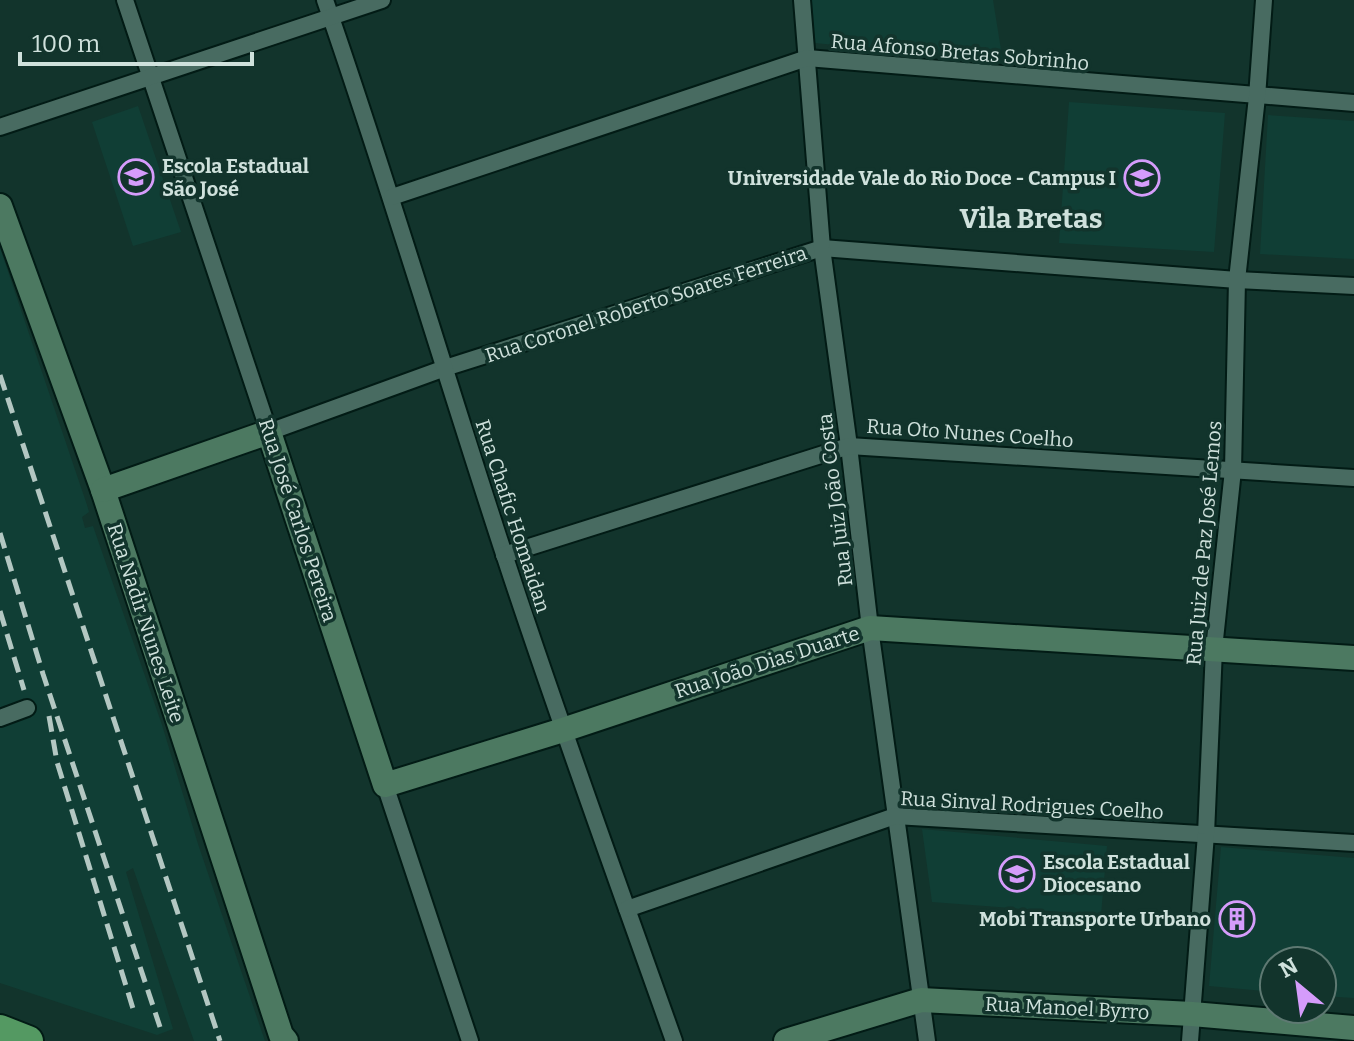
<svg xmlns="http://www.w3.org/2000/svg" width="1354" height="1041" viewBox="0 0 1354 1041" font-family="Bitter,serif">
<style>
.built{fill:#103e35}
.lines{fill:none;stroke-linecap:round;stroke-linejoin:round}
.street-casing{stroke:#021b15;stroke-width:20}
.secondary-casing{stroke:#021b15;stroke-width:28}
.highway-casing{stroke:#021b15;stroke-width:34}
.street{stroke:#486b61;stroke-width:16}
.secondary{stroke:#4c7961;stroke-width:24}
.highway{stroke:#549962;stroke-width:30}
.rail{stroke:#b3c7c2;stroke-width:5;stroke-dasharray:16 8;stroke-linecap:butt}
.labels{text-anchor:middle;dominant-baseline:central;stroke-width:7;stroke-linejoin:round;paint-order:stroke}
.street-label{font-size:20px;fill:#cfe1dc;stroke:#12342c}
.poi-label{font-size:20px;font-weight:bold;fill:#cfe1dc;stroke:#12342c;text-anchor:start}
.district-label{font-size:28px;font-weight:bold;fill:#cfe1dc;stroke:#12342c}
</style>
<rect width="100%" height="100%" fill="#12342c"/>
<g class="built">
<polygon points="811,0 993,0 1003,62 815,43"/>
<polygon points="1069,102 1225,113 1214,252 1059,243"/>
<polygon points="138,106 181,232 133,246 92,122"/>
<polygon points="1268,115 1354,121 1354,259 1260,254"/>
<polygon points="0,248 87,505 89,512 82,517 85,528 93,526 162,725 198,844 265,1041 194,1041 133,868 126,872 173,1029 157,1035 0,983"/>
<polygon points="922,829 1107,846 1101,915 932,902"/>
<polygon points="1221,847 1354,858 1354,998 1322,996 1322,961 1274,961 1274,992 1209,986"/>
</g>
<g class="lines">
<defs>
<g id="street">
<polyline points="125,0 269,432 445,368 822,248 1237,280 1354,286"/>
<path d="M 325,0 C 389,184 444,371 505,557 C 558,719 617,880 674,1041"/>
<polyline points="802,0 822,248 849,446 870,628 927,1041"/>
<polyline points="0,127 382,0"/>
<polyline points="392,197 807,58 1354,103"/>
<polyline points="504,555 849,446 1354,478"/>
<polyline points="0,718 27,708"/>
<polyline points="385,785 470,1041"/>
<polyline points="627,909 895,816 1354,843"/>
<polyline points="1190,1041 1206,834 1214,649 1233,470 1237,280 1257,97 1264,0"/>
</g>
<g id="secondary">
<polyline points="0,206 103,490 281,1035 286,1041"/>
<polyline points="103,490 269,432 385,785 563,730 870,628 1354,658"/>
<polyline points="786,1041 921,1000 1192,1014 1354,1028"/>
</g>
<polyline id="highway" points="0,1030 28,1041"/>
</defs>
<use href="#street" class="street-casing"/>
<use href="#secondary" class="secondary-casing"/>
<use href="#highway" class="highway-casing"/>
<use href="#street" class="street"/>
<use href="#secondary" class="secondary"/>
<use href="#highway" class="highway"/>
<g class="rail">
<polyline points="0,375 220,1041"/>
<polyline points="0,533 43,674 160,1027"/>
<polyline points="0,611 24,690"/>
<polyline points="49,716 57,762 135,1015"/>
</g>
</g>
<defs>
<symbol id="school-ring" viewBox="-11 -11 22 22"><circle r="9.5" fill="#12342c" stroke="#d59cfb" stroke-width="1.5"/><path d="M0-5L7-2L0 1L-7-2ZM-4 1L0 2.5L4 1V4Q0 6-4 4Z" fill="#d59cfb"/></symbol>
<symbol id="university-ring" viewBox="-11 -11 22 22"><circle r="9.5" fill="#12342c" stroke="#d59cfb" stroke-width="1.5"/><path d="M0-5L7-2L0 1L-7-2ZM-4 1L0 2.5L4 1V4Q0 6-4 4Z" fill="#d59cfb"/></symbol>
<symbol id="building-ring" viewBox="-11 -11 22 22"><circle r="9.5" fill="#12342c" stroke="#d59cfb" stroke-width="1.5"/><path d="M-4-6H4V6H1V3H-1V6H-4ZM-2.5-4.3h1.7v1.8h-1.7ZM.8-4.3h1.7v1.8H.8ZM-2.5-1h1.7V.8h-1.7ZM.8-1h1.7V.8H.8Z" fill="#d59cfb"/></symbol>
</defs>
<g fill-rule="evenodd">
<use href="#school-ring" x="116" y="157" width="40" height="40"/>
<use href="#university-ring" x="1122" y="158" width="40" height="40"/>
<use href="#school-ring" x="997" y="854" width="40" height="40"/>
<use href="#building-ring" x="1217" y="899" width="40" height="40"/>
</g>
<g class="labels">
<g class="street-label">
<text transform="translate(960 52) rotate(5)">Rua Afonso Bretas Sobrinho</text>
<text transform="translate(646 304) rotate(-18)">Rua Coronel Roberto Soares Ferreira</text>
<text transform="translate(970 433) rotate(4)">Rua Oto Nunes Coelho</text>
<text transform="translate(835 500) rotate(-97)">Rua Juiz João Costa</text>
<text transform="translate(513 516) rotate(72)">Rua Chafic Homaidan</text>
<text transform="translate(298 520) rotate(72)">Rua José Carlos Pereira</text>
<text transform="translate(1204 543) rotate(-85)">Rua Juiz de Paz José Lemos</text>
<text transform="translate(146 623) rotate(72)">Rua Nadir Nunes Leite</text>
<text transform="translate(767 662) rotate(-18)">Rua João Dias Duarte</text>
<text transform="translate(1032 805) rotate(3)">Rua Sinval Rodrigues Coelho</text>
<text transform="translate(1067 1008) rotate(3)">Rua Manoel Byrro</text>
</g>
<g class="poi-label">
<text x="162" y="166">Escola Estadual<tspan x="162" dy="23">São José</tspan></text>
<text x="1116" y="178" text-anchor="end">Universidade Vale do Rio Doce - Campus I</text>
<text x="1043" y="862">Escola Estadual<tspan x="1043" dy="23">Diocesano</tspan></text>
<text x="1211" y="919" text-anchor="end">Mobi Transporte Urbano</text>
</g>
<g class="district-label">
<text x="1031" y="218">Vila Bretas</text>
</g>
</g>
<g transform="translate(1298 985) rotate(331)"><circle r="38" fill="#12342c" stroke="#5e7972" stroke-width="2"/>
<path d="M0-6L14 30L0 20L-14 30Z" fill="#d59cfb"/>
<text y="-12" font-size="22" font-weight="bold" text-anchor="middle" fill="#cfe1dc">N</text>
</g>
<path d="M20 52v12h232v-12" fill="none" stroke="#cfe1dc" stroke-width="4"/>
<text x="32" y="52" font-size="24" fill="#cfe1dc" stroke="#12342c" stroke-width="6" paint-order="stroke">100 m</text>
</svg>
